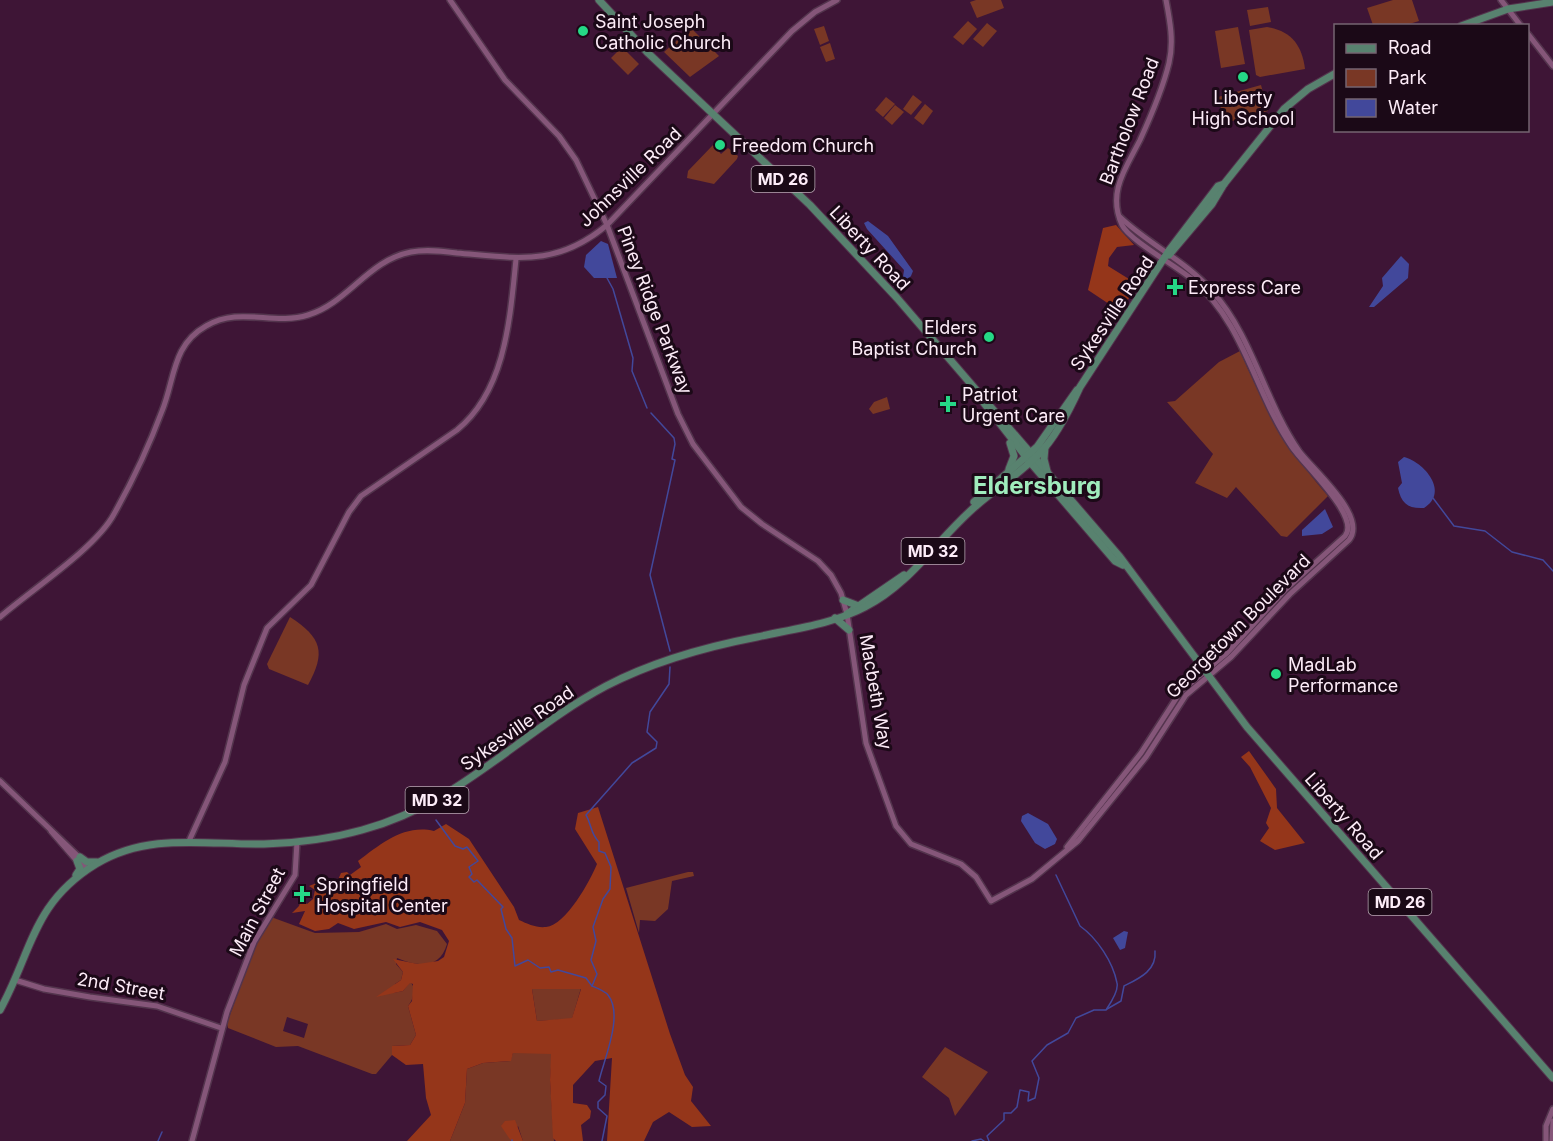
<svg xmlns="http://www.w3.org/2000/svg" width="1553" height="1141" viewBox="0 0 1553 1141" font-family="Inter,sans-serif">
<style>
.green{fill:#793725;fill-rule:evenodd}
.forest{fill:#95361a;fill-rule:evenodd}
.water{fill:#42489b}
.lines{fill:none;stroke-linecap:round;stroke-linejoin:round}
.stream{stroke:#42489b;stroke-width:1.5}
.minor-casing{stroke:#53344d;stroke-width:8}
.major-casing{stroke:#53344d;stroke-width:9}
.minor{stroke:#855679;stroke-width:5}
.major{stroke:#58826f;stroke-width:7}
.poi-dot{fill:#25d886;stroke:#1b0917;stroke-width:2}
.labels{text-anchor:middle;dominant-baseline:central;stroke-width:6;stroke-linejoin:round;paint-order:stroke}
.shield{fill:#1b0917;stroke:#b9a8b4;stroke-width:1.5}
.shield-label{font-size:16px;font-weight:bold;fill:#fdecf8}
.poi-label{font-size:18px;fill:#fdecf8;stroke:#1b0917;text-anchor:start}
.street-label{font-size:18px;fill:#fdecf8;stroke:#1b0917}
.district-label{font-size:24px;font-weight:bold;fill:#a0ecbd;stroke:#1b0917}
</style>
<rect width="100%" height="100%" fill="#3e1536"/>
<g class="green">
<polygon points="976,0 1001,0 1004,8 977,18 970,2"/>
<polygon points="1393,0 1412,0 1419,21 1406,25 1373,25 1367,8"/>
<polygon points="1268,7 1271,22 1250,26 1247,10"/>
<polygon points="968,21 977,29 963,45 953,37"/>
<polygon points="987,23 997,31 983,47 973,39"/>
<polygon points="824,26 829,41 820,45 814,29"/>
<polygon points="1238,27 1245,64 1221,68 1215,31"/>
<path d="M 1267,27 C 1291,31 1302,45 1305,69 L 1260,77 L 1256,75 L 1249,30 Z"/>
<polygon points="691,28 719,56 690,77 664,52"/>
<polygon points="830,43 835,59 826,62 820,47"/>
<polygon points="622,47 639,64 628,75 611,58"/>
<polygon points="1261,85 1268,111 1225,123 1218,97"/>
<polygon points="913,95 922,102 911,115 903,109"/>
<polygon points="886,97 895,104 883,117 875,110"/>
<polygon points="925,104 933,111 923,125 914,118"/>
<polygon points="895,105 904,112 892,125 884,118"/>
<polygon points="713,145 721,154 728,148 738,156 737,159 714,184 687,178 688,171"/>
<path d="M 1240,351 C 1263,405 1289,452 1328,496 L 1287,537 L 1281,536 L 1236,487 L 1227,498 L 1195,483 L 1213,454 L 1167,402 L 1175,401 L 1219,362 Z"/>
<polygon points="887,397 890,409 873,414 869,409 874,402"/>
<path d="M 290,617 C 322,638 326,652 308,685 L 269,669 L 267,664 Z"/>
<polygon points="688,872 693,872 694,876 672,881 668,909 655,921 640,920 639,933 626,888"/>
<path d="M 271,917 L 315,933 L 359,932 L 386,924 L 397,929 L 416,925 L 437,931 L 447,944 C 440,969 418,967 397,958 L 396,964 L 403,972 L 401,980 L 395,984 L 393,993 L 403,991 L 410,982 C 417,987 413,1000 408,1006 L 416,1035 L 410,1045 L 392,1046 L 392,1055 L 376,1074 L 372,1074 L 298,1046 L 276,1047 L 228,1028 L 227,1023 L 256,943 ZM 287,1017 L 308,1024 L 304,1038 L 283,1031 Z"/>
<polygon points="581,988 572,1019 537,1021 532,989"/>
<polygon points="945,1047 988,1072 955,1116 949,1098 922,1077"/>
<polygon points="513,1053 552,1053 550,1080 554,1141 523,1141 518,1126 509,1136 511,1141 450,1141 465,1103 467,1069 483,1063 510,1061"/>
</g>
<g class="forest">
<polygon points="1116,225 1134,245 1117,247 1109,258 1108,266 1137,284 1121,312 1088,290 1103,228"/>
<polygon points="1249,751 1276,789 1277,808 1305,843 1275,850 1260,841 1269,828 1266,823 1271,808 1250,767 1241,757"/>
<path d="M 598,807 L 670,1034 L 685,1075 L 693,1087 L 691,1101 L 711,1126 L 692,1127 L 669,1112 L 653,1122 L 644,1141 L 607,1141 L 612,1058 L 595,1061 L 573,1085 L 573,1103 L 587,1105 L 591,1111 L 590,1118 L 581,1125 L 583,1141 L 556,1141 L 553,1138 L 550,1080 L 551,1054 L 513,1053 L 511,1061 L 483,1063 L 467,1069 L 465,1103 L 450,1141 L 407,1141 L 431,1115 L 426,1098 L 423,1064 L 406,1065 L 392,1055 L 392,1046 L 410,1045 L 416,1035 L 408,1006 L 412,1001 L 413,984 L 410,983 L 403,991 L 376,997 L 401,980 L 403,972 L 393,959 L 418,964 L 438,961 L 444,957 L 449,941 L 442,930 L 420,922 L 400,927 L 386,922 L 354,929 L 338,923 L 329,929 L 315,931 L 299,924 L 305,911 L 292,913 L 299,906 L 301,900 L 307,904 L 313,899 L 315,890 L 309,886 L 319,882 L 322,878 L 328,883 L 337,882 L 341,873 L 347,872 L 350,875 L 361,867 L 358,861 C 381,844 404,824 434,831 L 446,824 L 469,839 L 514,907 L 519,920 C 528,924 536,928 546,927 C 566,925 590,881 597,864 L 575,829 L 578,813 ZM 532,989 L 581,989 L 572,1018 L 537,1021 Z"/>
<polygon points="515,1120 523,1141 511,1141 501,1126 505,1121"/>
</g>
<g class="water">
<polygon points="868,221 888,236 913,271 911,276 908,279 903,277 904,270 867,229 864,223"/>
<polygon points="601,241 608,244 617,278 594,278 584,267 586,255"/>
<polygon points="1401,256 1409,264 1408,278 1374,307 1369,307 1383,286 1382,278"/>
<path d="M 1404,457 C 1424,462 1450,492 1424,508 C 1408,509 1401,503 1398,488 L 1402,483 L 1398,462 Z"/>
<polygon points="1325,509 1333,527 1322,534 1302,536 1302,530"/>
<polygon points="1028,813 1048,824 1057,839 1055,844 1045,849 1035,843 1021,821 1022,816"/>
<polygon points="1124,931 1128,932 1125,948 1120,950 1113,938"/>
</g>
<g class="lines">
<g class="stream">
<polyline points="607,278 613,289 633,358 632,371 647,408"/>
<polyline points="651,413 674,438 675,444 672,459 675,460 650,575 670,651"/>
<polyline points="1433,498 1454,526 1485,531 1512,552 1543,560 1553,571"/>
<polyline points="436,820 455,846 463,849 467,847 478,861 469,867 472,874 469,877 474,882 477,880 503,907 501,909 506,929 512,938 515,966 528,960 540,968 549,967 551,972 558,970 586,978 592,986"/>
<path d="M 1107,1009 L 1121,1001 L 1124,986 C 1138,979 1157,971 1155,951"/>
<polyline points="512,1140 512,1141"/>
<polyline points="158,1141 162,1132"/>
<path d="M 602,1141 L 607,1116 L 598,1108 L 598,1102 L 605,1095 L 606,1086 L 599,1081 C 604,1059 624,1015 608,995 C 605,991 597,988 592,986 L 597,974 L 591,960 L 596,941 L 593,927 L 603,899 L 610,889 L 611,867 L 605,853 L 599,851 L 599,842 C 590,833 592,825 586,815 L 632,763 L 656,748 L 657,742 L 647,732 L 650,712 L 669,684 L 670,667"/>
<polyline points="972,1141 981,1139 984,1141"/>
<path d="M 989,1141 L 987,1136 L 1004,1120 L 1004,1113 L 1011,1113 L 1017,1107 L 1020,1090 L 1029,1092 L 1028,1101 L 1035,1098 L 1039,1078 L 1032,1061 L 1047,1045 L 1068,1033 L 1076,1018 L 1094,1010 L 1106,1010 C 1110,1004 1119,991 1117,983 C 1113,962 1097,938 1080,926 L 1056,875"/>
</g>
<defs>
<g id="minor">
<path d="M 450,0 L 505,80 L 559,136 L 576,160 L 607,225 L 678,414 L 693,444 L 741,507 L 762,524 L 818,561 L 831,575 L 841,593 L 847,614 L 866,743 L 896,826 L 911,844 L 961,864 L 976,877 L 991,901 L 1032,879 L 1078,841 L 1146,757 L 1186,695 L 1231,657 L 1290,594 L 1349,540 C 1368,516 1313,470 1299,451 C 1264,400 1253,337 1212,291 C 1186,261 1148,244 1120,217"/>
<polyline points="1501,0 1521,26"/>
<polyline points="1528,34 1553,66"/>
<path d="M 0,617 C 31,590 96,548 114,514 C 132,482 149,446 162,411 C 175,379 172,345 206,326 C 240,306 273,326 308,315 C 348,303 368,260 411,252 C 426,249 442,251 457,253 C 517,258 557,267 607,225 L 792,31 L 815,12 L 837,0"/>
<polyline points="0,781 81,859"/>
<polyline points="51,831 77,861 88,869"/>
<path d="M 189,841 L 225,762 L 244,685 L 267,628 L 311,585 L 349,512 L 361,496 L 457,430 C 506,390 510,318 516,259"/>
<path d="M 1067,847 L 1141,753 L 1181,691 L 1227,653 L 1285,590 L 1345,536 C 1361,517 1304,465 1292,447 C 1255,394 1245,324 1193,280 C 1178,267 1129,240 1122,225 C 1107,192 1126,168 1140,140 C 1151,116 1163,88 1169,63 C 1174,42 1170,21 1166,0"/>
<polyline points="15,980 44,989 90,997 157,1006 221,1028"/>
<polyline points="192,1141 227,1012 254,942 295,875 297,842"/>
<polyline points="1546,1141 1546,1126 1553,1109"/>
<polyline points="1552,1141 1553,1121"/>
</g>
<g id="major">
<polyline points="599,0 648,53 810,205 897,298 1120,557 1247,727 1553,1078"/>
<polyline points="1461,26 1508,9 1553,2"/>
<polyline points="1169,255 1212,204 1224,184 1284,109 1308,89 1336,73"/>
<polyline points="984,403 1030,462 1115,561 1123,565"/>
<polyline points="1045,447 1044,459 1047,471"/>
<polyline points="1009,469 1014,456 1010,443"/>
<polyline points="974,502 1037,447 1077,390"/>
<polyline points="843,600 856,605"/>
<polyline points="847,614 904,575"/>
<polyline points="835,618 849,630"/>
<polyline points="80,857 87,862 97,862"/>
<polyline points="76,875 80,869 77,861"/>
<path d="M 0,1010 C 32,952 32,903 96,864 C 149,832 206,845 264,844 C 297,843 330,839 362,830 C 460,804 521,731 606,686 C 654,661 705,647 757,637 C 793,629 833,624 865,607 C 912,583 938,538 977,505 C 997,488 1020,473 1039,454 C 1056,437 1070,409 1080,387 L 1170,249 L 1218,186 L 1224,184"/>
</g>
</defs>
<use href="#minor" class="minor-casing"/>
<use href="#major" class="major-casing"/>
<use href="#minor" class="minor"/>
<use href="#major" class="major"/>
</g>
<g class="poi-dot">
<circle cx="583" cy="31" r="6"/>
<circle cx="1243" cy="77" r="6"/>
<circle cx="720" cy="145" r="6"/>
<path d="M1172 278h6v6h6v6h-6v6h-6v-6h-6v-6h6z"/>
<circle cx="989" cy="337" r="6"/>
<path d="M945 395h6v6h6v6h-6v6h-6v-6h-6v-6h6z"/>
<circle cx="1276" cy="674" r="6"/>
<path d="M299 885h6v6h6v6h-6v6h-6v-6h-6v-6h6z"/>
</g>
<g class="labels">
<g class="shield">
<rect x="751.5" y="166" width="63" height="26" rx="4.5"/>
<rect x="901.5" y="538" width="63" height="26" rx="4.5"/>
<rect x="405.5" y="787" width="63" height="26" rx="4.5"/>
<rect x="1368.5" y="889" width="63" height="26" rx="4.5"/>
</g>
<g class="shield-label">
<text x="783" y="179">MD 26</text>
<text x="933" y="551">MD 32</text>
<text x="437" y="800">MD 32</text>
<text x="1400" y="902">MD 26</text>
</g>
<g class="poi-label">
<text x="595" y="21">Saint Joseph<tspan x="595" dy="21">Catholic Church</tspan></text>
<text x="1243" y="97" text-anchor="middle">Liberty<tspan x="1243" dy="21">High School</tspan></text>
<text x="732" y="145">Freedom Church</text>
<text x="1188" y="287">Express Care</text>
<text x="977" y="327" text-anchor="end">Elders<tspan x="977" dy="21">Baptist Church</tspan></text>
<text x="962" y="394">Patriot<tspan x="962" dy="21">Urgent Care</tspan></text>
<text x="1288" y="664">MadLab<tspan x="1288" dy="21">Performance</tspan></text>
<text x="316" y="884">Springfield<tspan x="316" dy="21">Hospital Center</tspan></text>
</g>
<g class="street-label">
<text transform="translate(1129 121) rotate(-69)">Bartholow Road</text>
<text transform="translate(630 177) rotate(-44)">Johnsville Road</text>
<text transform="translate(870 248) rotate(47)">Liberty Road</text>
<text transform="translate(655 310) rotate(69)">Piney Ridge Parkway</text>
<text transform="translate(1112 313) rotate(-56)">Sykesville Road</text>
<text transform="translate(1238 626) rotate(-45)">Georgetown Boulevard</text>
<text transform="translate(876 692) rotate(80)">Macbeth Way</text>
<text transform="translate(517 728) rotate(-35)">Sykesville Road</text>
<text transform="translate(1344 816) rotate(49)">Liberty Road</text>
<text transform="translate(257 912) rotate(-62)">Main Street</text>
<text transform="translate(121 986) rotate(10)">2nd Street</text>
</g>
<g class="district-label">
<text x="1037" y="485">Eldersburg</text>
</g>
</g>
<rect x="1334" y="24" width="195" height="108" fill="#1b0917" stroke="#756471" stroke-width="1.5"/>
<rect x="1346" y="44" width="30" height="9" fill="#58826f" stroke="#756471" stroke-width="1.5"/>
<text x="1388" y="54" font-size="18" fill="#fdecf8">Road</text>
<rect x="1346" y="69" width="30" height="18" fill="#793725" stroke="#756471" stroke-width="1.5"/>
<text x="1388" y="84" font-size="18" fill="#fdecf8">Park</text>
<rect x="1346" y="99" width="30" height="18" fill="#42489b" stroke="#756471" stroke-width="1.5"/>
<text x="1388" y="114" font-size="18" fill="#fdecf8">Water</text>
</svg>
